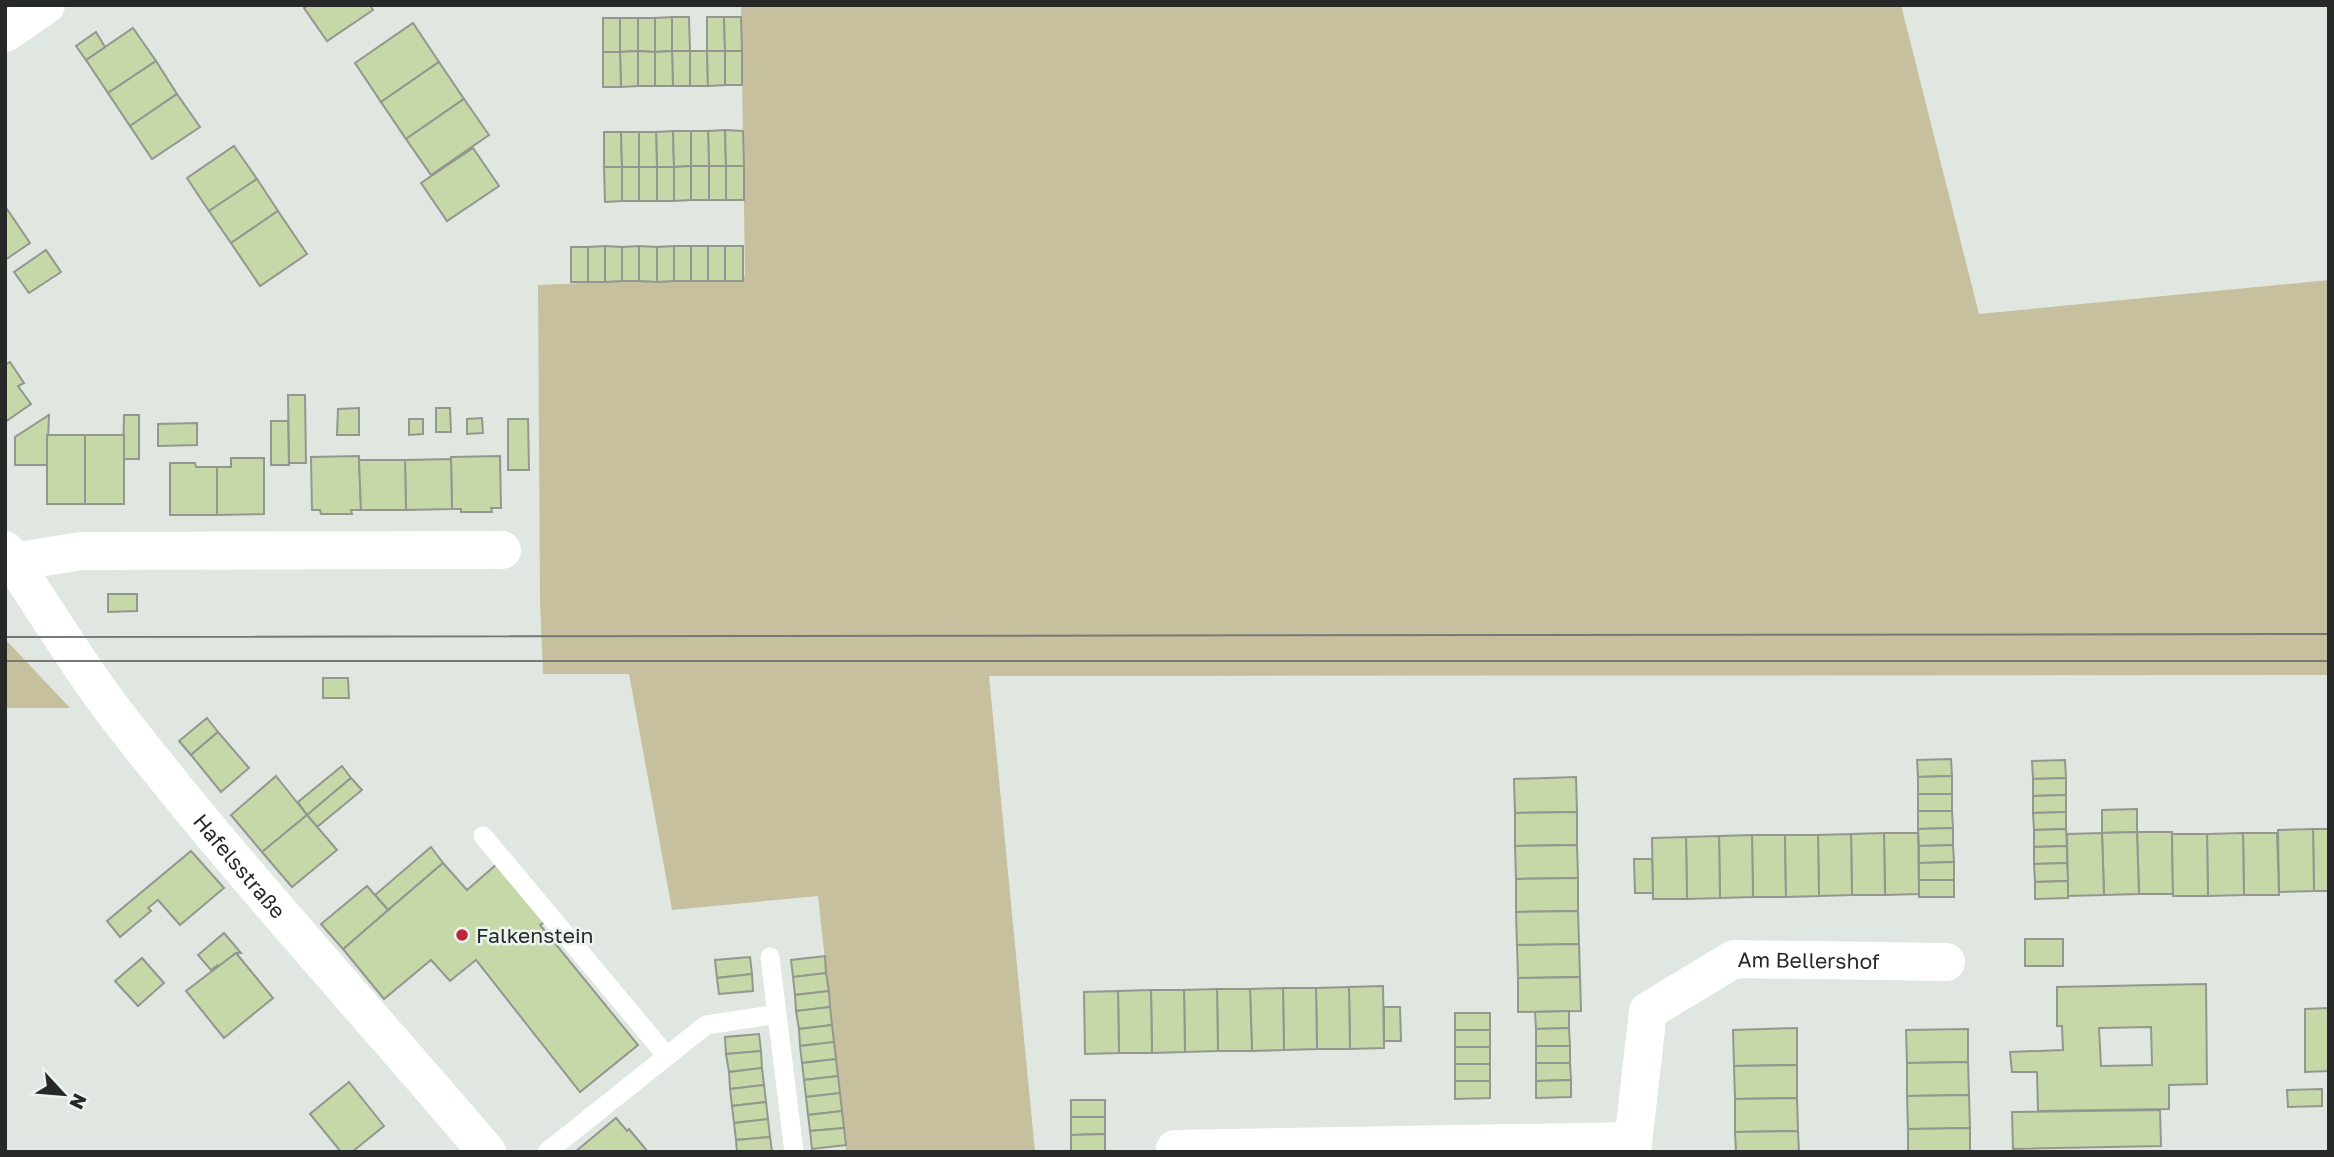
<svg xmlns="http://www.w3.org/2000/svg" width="2334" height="1157" viewBox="0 0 2334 1157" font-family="'Golos Text',sans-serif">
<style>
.green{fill:#c7c09f}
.building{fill:#c6d8a8;stroke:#94978f;stroke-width:2;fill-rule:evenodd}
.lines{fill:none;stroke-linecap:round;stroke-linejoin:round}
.service{stroke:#fff;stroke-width:19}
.minor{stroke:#fff;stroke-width:38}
.secondary{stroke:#fff;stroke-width:38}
.tram{stroke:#747975;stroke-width:2}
.poi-dot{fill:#b9283d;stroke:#ecf4ee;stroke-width:2.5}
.labels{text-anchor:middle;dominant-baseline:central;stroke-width:5;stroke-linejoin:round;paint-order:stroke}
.street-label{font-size:21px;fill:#262927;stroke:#ecf4ee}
.poi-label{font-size:21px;fill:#262927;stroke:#ecf4ee;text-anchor:start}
</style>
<rect width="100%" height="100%" fill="#dfe7e0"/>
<g class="green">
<polygon points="741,5 1901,5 1979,314 2329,280 2329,675 989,676 1035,1152 846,1152 818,896 672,910 629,674 543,674 540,600 538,285 745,276"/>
<polygon points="5,639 70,708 5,708"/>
</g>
<g class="building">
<polygon points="308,5 370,5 373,10 327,41 304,8"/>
<polygon points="672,17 672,51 655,52 655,18"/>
<polygon points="672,17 689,17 690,51 672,51"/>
<polygon points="707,17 724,17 725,51 707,51"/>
<polygon points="724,17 741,17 742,51 725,51"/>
<rect x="603" y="18" width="17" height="34"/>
<polygon points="620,18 638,18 638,51 620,52"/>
<polygon points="638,18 655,18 655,52 638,51"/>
<polygon points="413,23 439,62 381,102 355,63"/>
<polygon points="133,28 156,61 108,93 86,60"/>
<polygon points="96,32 105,47 86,60 76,46"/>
<polygon points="638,51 655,52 655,86 638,86"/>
<polygon points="638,51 638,86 621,87 620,52"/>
<polygon points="672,51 690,51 690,86 673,86"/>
<polygon points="672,51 673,86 655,86 655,52"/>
<polygon points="690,51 707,51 708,86 690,86"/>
<polygon points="707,51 725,51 725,85 708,86"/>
<rect x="725" y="51" width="17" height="34"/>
<polygon points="603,52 620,52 621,87 603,87"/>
<polygon points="156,61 177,94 130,126 108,93"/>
<polygon points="439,62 464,99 406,139 381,102"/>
<polygon points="177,94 200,127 152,159 130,126"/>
<polygon points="464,99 489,135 431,175 406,139"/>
<polygon points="725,130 726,166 709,166 708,131"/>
<polygon points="725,130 743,131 744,166 726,166"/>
<polygon points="673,131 674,167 657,167 656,132"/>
<polygon points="673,131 691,131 691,166 674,167"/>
<polygon points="691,131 708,131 709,166 691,166"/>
<polygon points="604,132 621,132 622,167 604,167"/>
<polygon points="621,132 639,132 639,167 622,167"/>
<polygon points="639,132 656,132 657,167 639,167"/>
<polygon points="234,146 257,179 209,211 187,178"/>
<polygon points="473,148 499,186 447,221 421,183"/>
<rect x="691" y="166" width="18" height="34"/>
<polygon points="691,166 691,200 674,201 674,167"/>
<rect x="709" y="166" width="17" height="34"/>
<rect x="726" y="166" width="18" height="34"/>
<polygon points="604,167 622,167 622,201 605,202"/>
<rect x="622" y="167" width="17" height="34"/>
<rect x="639" y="167" width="18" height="34"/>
<rect x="657" y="167" width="17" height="34"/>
<polygon points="257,179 278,211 231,243 209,211"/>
<polygon points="7,209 30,243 5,260 5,210"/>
<polygon points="278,211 307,254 260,286 231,243"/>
<polygon points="605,246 605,282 588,282 588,247"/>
<polygon points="605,246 622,247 622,281 605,282"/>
<polygon points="639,246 657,247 657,282 639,281"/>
<polygon points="639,246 639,281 622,281 622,247"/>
<rect x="674" y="246" width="17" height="35"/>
<polygon points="674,246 674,281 657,282 657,247"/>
<rect x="691" y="246" width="17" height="35"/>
<rect x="708" y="246" width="17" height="35"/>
<rect x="725" y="246" width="18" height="35"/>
<rect x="571" y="247" width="17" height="35"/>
<polygon points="46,250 61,272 29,293 14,272"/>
<polygon points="10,362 24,383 18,386 31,404 5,422 5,365"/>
<polygon points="288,395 305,395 306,463 289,463"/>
<polygon points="359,408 359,435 337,435 338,409"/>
<polygon points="436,408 450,408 451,432 436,432"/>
<polygon points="49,415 47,465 15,465 15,437"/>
<polygon points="124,415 139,415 139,459 123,459"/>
<polygon points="482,418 483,433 467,434 467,419"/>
<polygon points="409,419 423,419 423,434 409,435"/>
<polygon points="508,419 528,419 529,470 508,470"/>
<polygon points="271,421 288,421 289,465 271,465"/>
<polygon points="197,423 197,445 158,446 158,424"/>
<rect x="47" y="435" width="38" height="69"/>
<rect x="85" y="435" width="39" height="69"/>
<polygon points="359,456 361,510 351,510 352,514 321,514 320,510 312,510 311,457"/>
<polygon points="500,456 501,508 491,508 492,512 461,512 461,509 452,509 451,457"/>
<polygon points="231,458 264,458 264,514 217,515 217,467 231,467"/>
<polygon points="451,459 452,509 406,510 405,460"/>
<polygon points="359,460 405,460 406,510 361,510"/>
<polygon points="170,463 195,463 196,467 217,467 217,515 170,515"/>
<polygon points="108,594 137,594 137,611 108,612"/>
<polygon points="323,678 348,678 349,698 323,698"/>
<polygon points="207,718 218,732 191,755 179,741"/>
<polygon points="218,732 249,768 221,792 191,755"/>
<polygon points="1951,759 1952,776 1918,777 1917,760"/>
<polygon points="2065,760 2066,778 2033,779 2032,761"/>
<polygon points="342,766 351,778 307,815 298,802"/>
<polygon points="276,776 307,815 262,852 231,815"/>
<polygon points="1952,776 1952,794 1918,794 1918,777"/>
<polygon points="1576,777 1577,812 1515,813 1514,779"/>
<polygon points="351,778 362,790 317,827 307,815"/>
<polygon points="2066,778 2066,795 2033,796 2033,779"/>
<rect x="1918" y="794" width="34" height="17"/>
<polygon points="2066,795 2066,812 2033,813 2033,796"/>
<polygon points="2137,809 2137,832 2102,833 2102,810"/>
<polygon points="1918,811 1952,811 1953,828 1918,829"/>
<polygon points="1577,812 1577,845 1515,846 1515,813"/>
<polygon points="2066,812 2066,829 2034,830 2033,813"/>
<polygon points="307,815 337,850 292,887 262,852"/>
<polygon points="1953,828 1953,845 1919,846 1918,829"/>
<polygon points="2066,829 2067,846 2034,847 2034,830"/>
<polygon points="2313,829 2329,829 2329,891 2314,891"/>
<polygon points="2313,829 2314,891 2279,892 2278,830"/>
<polygon points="2137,832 2172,832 2173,894 2139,894"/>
<polygon points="2137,832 2139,894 2104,895 2102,833"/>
<polygon points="1884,833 1918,833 1919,894 1885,895"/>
<polygon points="1884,833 1885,895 1852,895 1851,834"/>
<polygon points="2102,833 2104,895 2068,896 2067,834"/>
<polygon points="2243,833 2277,833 2279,895 2244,895"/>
<polygon points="2243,833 2244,895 2208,896 2207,834"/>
<polygon points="1851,834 1852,895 1819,896 1818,835"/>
<polygon points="2172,834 2207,834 2208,896 2173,896"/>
<polygon points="1752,835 1785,835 1786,897 1753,897"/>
<polygon points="1752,835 1753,897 1720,898 1719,836"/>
<polygon points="1785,835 1818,835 1819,896 1786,897"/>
<polygon points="1719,836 1720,898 1687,899 1686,837"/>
<polygon points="1686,837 1687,899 1653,899 1652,838"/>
<polygon points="1577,845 1578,878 1516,879 1515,846"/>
<polygon points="1953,845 1954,862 1919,863 1919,846"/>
<polygon points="2067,846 2067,863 2034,864 2034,847"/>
<polygon points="431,847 443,863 388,910 375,895"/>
<polygon points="191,851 224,888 180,925 158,900 148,908 151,911 120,937 107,921"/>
<polygon points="1634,859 1652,859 1653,893 1635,893"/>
<polygon points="1954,862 1954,880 1919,880 1919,863"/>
<polygon points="443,863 467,890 497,864 545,922 540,925 638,1045 580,1092 476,960 450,981 431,960 384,999 343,949"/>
<polygon points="2067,863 2068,881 2035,882 2034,864"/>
<polygon points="1578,878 1578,911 1516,912 1516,879"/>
<rect x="1919" y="880" width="35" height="17"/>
<polygon points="2068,881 2068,898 2035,899 2035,882"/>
<polygon points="367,886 388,910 343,949 321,924"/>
<polygon points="1578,911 1579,944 1517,945 1516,912"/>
<polygon points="224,933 241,953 236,953 220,967 218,965 211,970 198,955"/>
<rect x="2025" y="939" width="38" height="27"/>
<polygon points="1579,944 1580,977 1518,978 1517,945"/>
<polygon points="236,953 273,998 224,1038 186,991"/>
<polygon points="825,956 826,973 793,977 791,960"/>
<polygon points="750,957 752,974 717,978 715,960"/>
<polygon points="142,958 164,983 138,1006 115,981"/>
<polygon points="826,973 829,991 795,995 793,977"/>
<polygon points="752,974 753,991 719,994 717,978"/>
<polygon points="1580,977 1581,1011 1518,1012 1518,978"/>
<path d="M 2206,984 L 2207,1084 L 2169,1085 L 2169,1109 L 2038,1111 L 2037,1072 L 2012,1072 L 2010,1052 L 2063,1050 L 2062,1026 L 2057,1026 L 2057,987 ZM 2151,1027 L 2152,1065 L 2101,1066 L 2099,1028 Z"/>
<polygon points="1383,986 1384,1048 1350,1049 1349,987"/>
<polygon points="1349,987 1350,1049 1317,1049 1316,988"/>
<polygon points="1283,988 1316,988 1317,1049 1284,1050"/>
<polygon points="1283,988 1284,1050 1252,1051 1250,989"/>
<polygon points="1217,989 1250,989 1252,1051 1218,1051"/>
<polygon points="1217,989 1218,1051 1185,1052 1184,990"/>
<polygon points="1151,990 1184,990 1185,1052 1152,1053"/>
<polygon points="1151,990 1152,1053 1119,1053 1118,991"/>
<polygon points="829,991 830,1007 796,1011 795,995"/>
<polygon points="1118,991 1119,1053 1085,1054 1084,992"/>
<polygon points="830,1007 832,1025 799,1029 796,1011"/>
<polygon points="1384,1007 1400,1007 1401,1041 1384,1041"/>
<polygon points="2329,1008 2329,1071 2305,1072 2305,1009"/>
<polygon points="1569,1011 1569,1028 1536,1029 1535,1012"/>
<rect x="1455" y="1013" width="35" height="17"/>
<polygon points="832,1025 834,1042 800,1046 799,1029"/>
<polygon points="1569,1028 1570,1046 1536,1046 1536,1029"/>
<polygon points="1797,1028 1797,1065 1734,1066 1733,1030"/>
<polygon points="1968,1029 1968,1062 1907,1063 1906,1030"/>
<rect x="1455" y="1030" width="35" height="17"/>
<polygon points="759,1034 761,1051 726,1054 725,1037"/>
<polygon points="834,1042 836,1059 802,1063 800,1046"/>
<rect x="1536" y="1046" width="34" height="17"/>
<rect x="1455" y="1047" width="35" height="17"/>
<polygon points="761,1051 762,1068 729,1072 726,1054"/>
<polygon points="836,1059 838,1076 804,1080 802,1063"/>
<polygon points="1968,1062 1969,1095 1907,1096 1907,1063"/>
<polygon points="1536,1063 1570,1063 1571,1080 1536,1081"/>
<rect x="1455" y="1064" width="35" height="17"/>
<polygon points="1797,1065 1797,1098 1735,1099 1734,1066"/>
<polygon points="762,1068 764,1085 730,1089 729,1072"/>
<polygon points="838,1076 840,1093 806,1097 804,1080"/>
<polygon points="1571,1080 1571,1097 1536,1098 1536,1081"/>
<polygon points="1455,1081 1490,1081 1490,1098 1455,1099"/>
<polygon points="349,1082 384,1126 352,1152 341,1152 310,1114"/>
<polygon points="764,1085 766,1102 732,1106 730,1089"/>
<polygon points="2322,1089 2322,1106 2288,1107 2287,1090"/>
<polygon points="840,1093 842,1111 808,1115 806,1097"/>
<polygon points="1969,1095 1970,1128 1908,1129 1907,1096"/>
<polygon points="1797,1098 1798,1131 1735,1132 1735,1099"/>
<rect x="1071" y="1100" width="34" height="17"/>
<polygon points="766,1102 768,1119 734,1123 732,1106"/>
<polygon points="2160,1110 2161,1146 2013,1149 2012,1112"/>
<polygon points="842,1111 844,1128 810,1131 808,1115"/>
<polygon points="1071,1117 1105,1117 1105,1134 1071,1135"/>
<polygon points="616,1118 627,1131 629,1129 648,1152 575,1152"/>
<polygon points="768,1119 770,1137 736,1140 734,1123"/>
<polygon points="844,1128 846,1145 812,1149 810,1131"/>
<polygon points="1970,1128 1970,1152 1908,1152 1908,1129"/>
<polygon points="1798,1131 1799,1152 1736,1152 1735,1132"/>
<polygon points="1105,1134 1105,1151 1071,1152 1071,1135"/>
<polygon points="770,1137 772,1152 737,1152 736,1140"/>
</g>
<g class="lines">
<g class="service">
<polyline points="483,836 666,1055"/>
<polyline points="770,957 777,1014"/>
<polyline points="547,1152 706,1025 777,1014 794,1152"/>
</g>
<g class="minor">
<polyline points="5,33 46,5"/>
<polyline points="13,562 81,551 502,550"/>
<polyline points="1175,1149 1632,1141"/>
<path id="s1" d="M 1632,1152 L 1648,1011 L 1734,959 L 1946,962"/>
</g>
<path class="secondary" id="s2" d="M 5,550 C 45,609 81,670 125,726 C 240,873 366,1010 487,1152"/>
<g class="tram">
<polyline points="5,637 2329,634"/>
<polyline points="5,661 2329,661"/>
</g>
</g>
<circle class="poi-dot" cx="462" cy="935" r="7"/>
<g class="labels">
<g class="street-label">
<text stroke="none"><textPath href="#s2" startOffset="394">Hafelsstraße</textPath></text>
<text stroke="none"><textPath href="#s1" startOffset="317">Am Bellershof</textPath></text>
</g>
<g class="poi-label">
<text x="476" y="935">Falkenstein</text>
</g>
</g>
<rect width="2334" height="1157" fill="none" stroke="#262927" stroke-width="14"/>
<g transform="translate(63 1094) rotate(116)" stroke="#ecf4ee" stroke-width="5" paint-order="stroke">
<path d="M0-5L12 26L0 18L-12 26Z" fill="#262927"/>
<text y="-10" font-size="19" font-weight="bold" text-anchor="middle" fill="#262927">N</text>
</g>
</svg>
